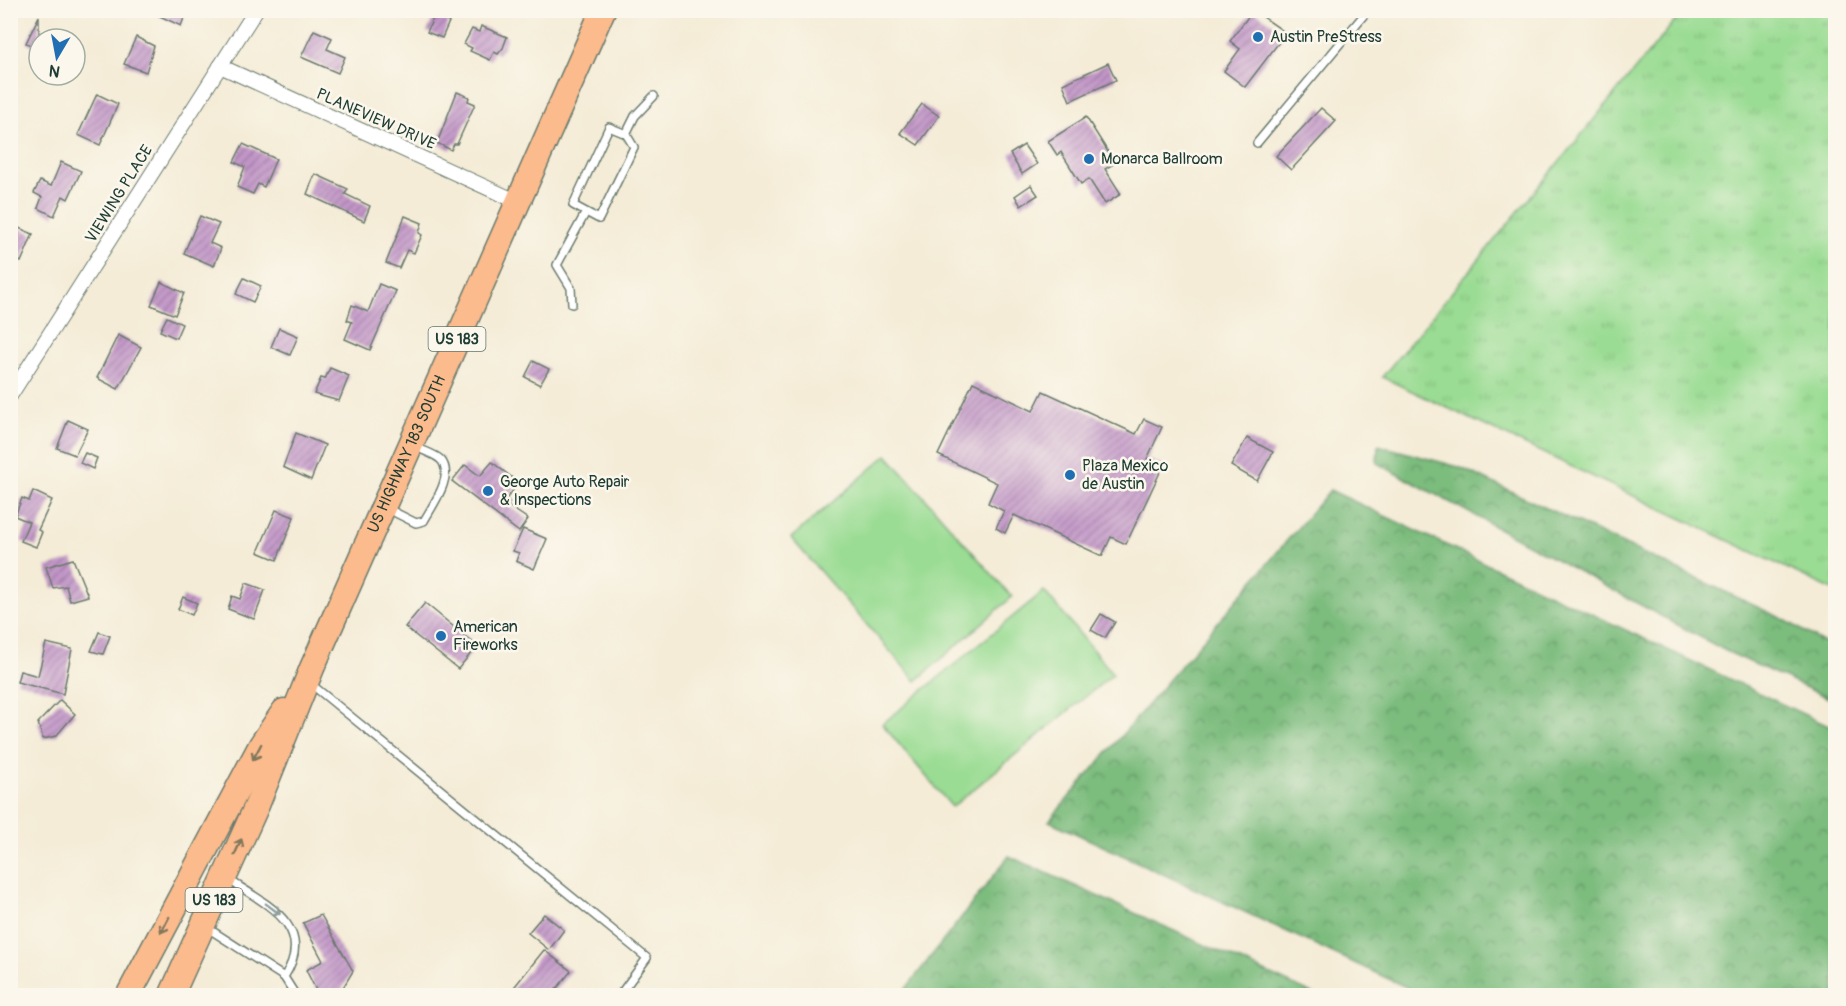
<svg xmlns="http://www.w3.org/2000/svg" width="1846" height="1006" viewBox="0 0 1846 1006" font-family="Pangolin,sans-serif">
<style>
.grass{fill:url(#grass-tufts);stroke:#5c8c64;stroke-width:1.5}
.forest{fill:url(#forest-crowns);stroke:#4d7c58;stroke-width:1.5}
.pitch{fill:#9adc93;stroke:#5c8c64;stroke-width:1.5}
.building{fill:url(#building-hatch)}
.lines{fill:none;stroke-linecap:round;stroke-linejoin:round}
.lane-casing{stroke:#6a7a6d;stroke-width:10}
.street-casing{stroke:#6a7a6d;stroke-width:16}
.highway-casing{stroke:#6a7a6d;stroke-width:27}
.lane{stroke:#fff;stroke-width:7}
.street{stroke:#fff;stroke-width:14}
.highway{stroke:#fbbb8c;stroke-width:24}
.oneway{stroke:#82765c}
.oneway2{stroke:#8f9e9a}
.poi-dot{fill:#1f6fb2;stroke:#fbf7ec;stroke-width:2}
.labels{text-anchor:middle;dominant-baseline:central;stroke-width:5;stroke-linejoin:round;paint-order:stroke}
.shield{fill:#fbf7ec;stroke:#61756b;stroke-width:1.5}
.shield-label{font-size:15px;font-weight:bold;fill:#1f3d34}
.poi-label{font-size:16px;fill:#1f3d34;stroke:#fbf7ec;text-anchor:start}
.street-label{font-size:16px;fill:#1f3d34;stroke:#fbf7ec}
</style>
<defs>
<pattern id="grass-tufts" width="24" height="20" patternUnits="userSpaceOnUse" patternTransform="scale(1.5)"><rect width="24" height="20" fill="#9adc93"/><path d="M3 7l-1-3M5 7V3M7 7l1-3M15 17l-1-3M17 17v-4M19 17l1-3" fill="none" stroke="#84be7f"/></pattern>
<pattern id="forest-crowns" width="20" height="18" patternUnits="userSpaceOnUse" patternTransform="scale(1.5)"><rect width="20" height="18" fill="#7bbc7d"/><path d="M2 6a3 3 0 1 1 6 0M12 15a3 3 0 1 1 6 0" fill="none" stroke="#649a67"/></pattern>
<pattern id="building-hatch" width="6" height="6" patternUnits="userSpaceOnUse" patternTransform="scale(1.5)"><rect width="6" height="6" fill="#c296c8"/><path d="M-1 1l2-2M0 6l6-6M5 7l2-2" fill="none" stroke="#9d7ca3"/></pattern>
</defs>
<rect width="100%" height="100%" fill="#fbf7ec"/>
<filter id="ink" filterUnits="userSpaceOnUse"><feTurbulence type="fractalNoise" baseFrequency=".0167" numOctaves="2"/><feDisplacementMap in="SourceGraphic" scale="12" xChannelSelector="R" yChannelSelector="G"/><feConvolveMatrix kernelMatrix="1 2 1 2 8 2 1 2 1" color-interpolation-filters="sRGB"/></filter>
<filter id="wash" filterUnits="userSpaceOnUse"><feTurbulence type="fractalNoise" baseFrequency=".008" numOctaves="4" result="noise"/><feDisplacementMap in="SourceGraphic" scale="24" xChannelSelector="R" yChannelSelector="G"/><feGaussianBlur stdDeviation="1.35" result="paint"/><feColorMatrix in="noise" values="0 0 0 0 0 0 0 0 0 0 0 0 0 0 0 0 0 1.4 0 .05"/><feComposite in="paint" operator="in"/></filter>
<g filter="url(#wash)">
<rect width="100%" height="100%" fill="#f4ecd7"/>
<polygon class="grass" points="1684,10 1835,11 1835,591 1382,377"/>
<g class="forest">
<polygon points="1378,445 1459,467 1783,619 1835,649 1835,701 1726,651 1377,463"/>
<polygon points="1330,490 1835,729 1835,995 1423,995 1049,821"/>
<polygon points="1009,856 1315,995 901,995"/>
</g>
<g class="pitch">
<polygon points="887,455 1012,597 916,681 791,538"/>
<polygon points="1044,591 1113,674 952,807 882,724"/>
</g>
<g id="blocks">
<g class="building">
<polygon points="147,10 187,10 181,26"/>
<polygon points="1253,10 1286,33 1245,87 1224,71 1240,49 1230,41"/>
<polygon points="39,16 39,49 26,43"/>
<polygon points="434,16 449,22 442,38 427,32"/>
<polygon points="481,26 507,37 503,48 498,54 494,52 490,60 470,51 472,48 464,44 472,29 479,32"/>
<polygon points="314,30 332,38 327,49 345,57 338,73 301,57"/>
<polygon points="136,37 154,46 146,72 124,64"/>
<polygon points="1108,63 1116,80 1070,101 1063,84"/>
<polygon points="457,92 469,97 468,101 475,104 457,144 454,144 451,150 437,143"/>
<polygon points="97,94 118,104 100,145 78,135"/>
<polygon points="922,104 939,116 918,145 900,133"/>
<polygon points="1321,108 1336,121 1291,170 1276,156"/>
<polygon points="1086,117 1115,163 1105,169 1121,194 1105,204 1089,179 1081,184 1061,152 1057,155 1048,141"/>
<polygon points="243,144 276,159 264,187 258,184 253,194 237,187 245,167 234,162"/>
<polygon points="1024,145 1037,164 1022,174 1010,154"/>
<polygon points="61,162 81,171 68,199 63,196 54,216 38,208 42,197 34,193 40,181 51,186"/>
<polygon points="315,174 348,189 345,194 370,206 364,221 307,194"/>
<polygon points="1031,185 1038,195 1021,206 1015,196"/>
<polygon points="200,216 219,224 210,243 221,248 214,266 184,253"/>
<polygon points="405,216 422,223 419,233 422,235 414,253 407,250 399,268 386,263"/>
<polygon points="14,226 33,234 21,262 10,257 10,233"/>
<polygon points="244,278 261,286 253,302 236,294"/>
<polygon points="161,282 184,293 175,315 151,305"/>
<polygon points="379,284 396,291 370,350 345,339 352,322 347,320 352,305 368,312"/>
<polygon points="167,317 182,324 176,338 160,331"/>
<polygon points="279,328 298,336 290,355 271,347"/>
<polygon points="118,335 141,347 118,389 97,378"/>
<polygon points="533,361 549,369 540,385 525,377"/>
<polygon points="330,368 349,376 339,401 314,394 321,378 325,379"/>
<polygon points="973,382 1033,411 1043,391 1136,434 1144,419 1162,427 1147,459 1163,466 1126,544 1111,537 1102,556 1014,515 1005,533 996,528 1004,511 988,503 997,483 938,455"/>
<polygon points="68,420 88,429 75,455 57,448"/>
<polygon points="296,433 325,445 311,480 283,467"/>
<polygon points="1247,438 1273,452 1257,481 1231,466"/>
<polygon points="85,453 97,458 93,469 80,463"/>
<polygon points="492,462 519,483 506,499 510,502 507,505 528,519 519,532 452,481 465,465 480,476"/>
<polygon points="33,491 52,500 38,530 42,532 36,547 21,541 29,522 15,516 22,498 29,501"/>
<polygon points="276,510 294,517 277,560 258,552"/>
<polygon points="523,529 547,539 534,569 516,561 519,553 513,551"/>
<polygon points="73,559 88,596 70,601 66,586 53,588 46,567"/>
<polygon points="246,583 265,590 254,619 228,609 232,596 240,599"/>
<polygon points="183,597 197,603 192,615 178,609"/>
<polygon points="425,603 477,646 458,669 405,627"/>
<polygon points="1101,614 1115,622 1105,638 1091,630"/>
<polygon points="99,632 110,636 103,654 91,651"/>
<polygon points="46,643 72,649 63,694 17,682 20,671 38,676"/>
<polygon points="60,700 75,714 56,736 43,739 38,723"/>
<polygon points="544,914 564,930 549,950 528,933"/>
<polygon points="321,915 353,971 338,996 319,996 306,970 323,961 303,923"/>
<polygon points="544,950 571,971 551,996 507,996"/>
</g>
</g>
</g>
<g filter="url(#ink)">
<use href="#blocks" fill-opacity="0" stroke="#6a7a6d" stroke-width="1.5"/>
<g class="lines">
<defs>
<g id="lane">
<polyline points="626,134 635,116 654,96"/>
<polyline points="1257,143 1368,10"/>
<polyline points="572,304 571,288 557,265 586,212 573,205 609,127 626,134 634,147 599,219 586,212"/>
<path d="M 388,509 L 416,523 L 424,521 C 432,506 455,476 441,460 C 435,454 423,451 416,447"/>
<polyline points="311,684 647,958 619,996"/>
<path d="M 229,880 C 266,904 317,927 284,977"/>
<polyline points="206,927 284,977 296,996"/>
</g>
<g id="street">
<polyline points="220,66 518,202"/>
<polyline points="10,396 256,10"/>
</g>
<g id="highway">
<polyline points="128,996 261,745 284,711"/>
<path id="s1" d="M 171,996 L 257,805 L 312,668 L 603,10"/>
</g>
</defs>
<use href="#lane" class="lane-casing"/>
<use href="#street" class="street-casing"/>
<use href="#highway" class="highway-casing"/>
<use href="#lane" class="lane"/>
<use href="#street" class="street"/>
<use href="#highway" class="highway"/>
</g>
<defs><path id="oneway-shaft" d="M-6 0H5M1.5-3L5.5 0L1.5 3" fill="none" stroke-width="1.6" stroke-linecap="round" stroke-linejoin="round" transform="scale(1.5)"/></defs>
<g class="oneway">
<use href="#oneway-shaft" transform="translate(257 752) rotate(118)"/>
<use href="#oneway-shaft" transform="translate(238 847) rotate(-66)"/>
<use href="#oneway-shaft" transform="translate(165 925) rotate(118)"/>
</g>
<use class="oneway2" href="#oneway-shaft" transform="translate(273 909) rotate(37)"/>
</g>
<g class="poi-dot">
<circle cx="1258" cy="37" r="6"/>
<circle cx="1089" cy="159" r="6"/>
<circle cx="1070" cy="475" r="6"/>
<circle cx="488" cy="491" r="6"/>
<circle cx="441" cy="636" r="6"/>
</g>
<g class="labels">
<g class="shield">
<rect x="428.5" y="327" width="57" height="24" rx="4.5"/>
<rect x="185.5" y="888" width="57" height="24" rx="4.5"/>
</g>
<g class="shield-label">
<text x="457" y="339">US 183</text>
<text x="214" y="900">US 183</text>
</g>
<g class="poi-label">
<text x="1270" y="37">Austin PreStress</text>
<text x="1101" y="159">Monarca Ballroom</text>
<text x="1082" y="466">Plaza Mexico<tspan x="1082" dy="18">de Austin</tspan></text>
<text x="500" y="482">George Auto Repair<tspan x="500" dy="18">&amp; Inspections</tspan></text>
<text x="453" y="627">American<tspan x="453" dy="18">Fireworks</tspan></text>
</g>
<g class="street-label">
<text transform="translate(376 119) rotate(24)">PLANEVIEW DRIVE</text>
<text transform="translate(119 194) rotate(-58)">VIEWING PLACE</text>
<text stroke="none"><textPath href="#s1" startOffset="591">US HIGHWAY 183 SOUTH</textPath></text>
</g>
</g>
<rect width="1846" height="1006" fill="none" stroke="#fbf7ec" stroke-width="36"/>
<g transform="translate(57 57) rotate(190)"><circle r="28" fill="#fbf7ec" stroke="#a3ada2" stroke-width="1.5"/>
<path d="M0-4.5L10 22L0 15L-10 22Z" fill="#1f6fb2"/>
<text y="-9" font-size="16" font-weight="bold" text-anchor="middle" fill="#1f3d34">N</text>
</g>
</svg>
